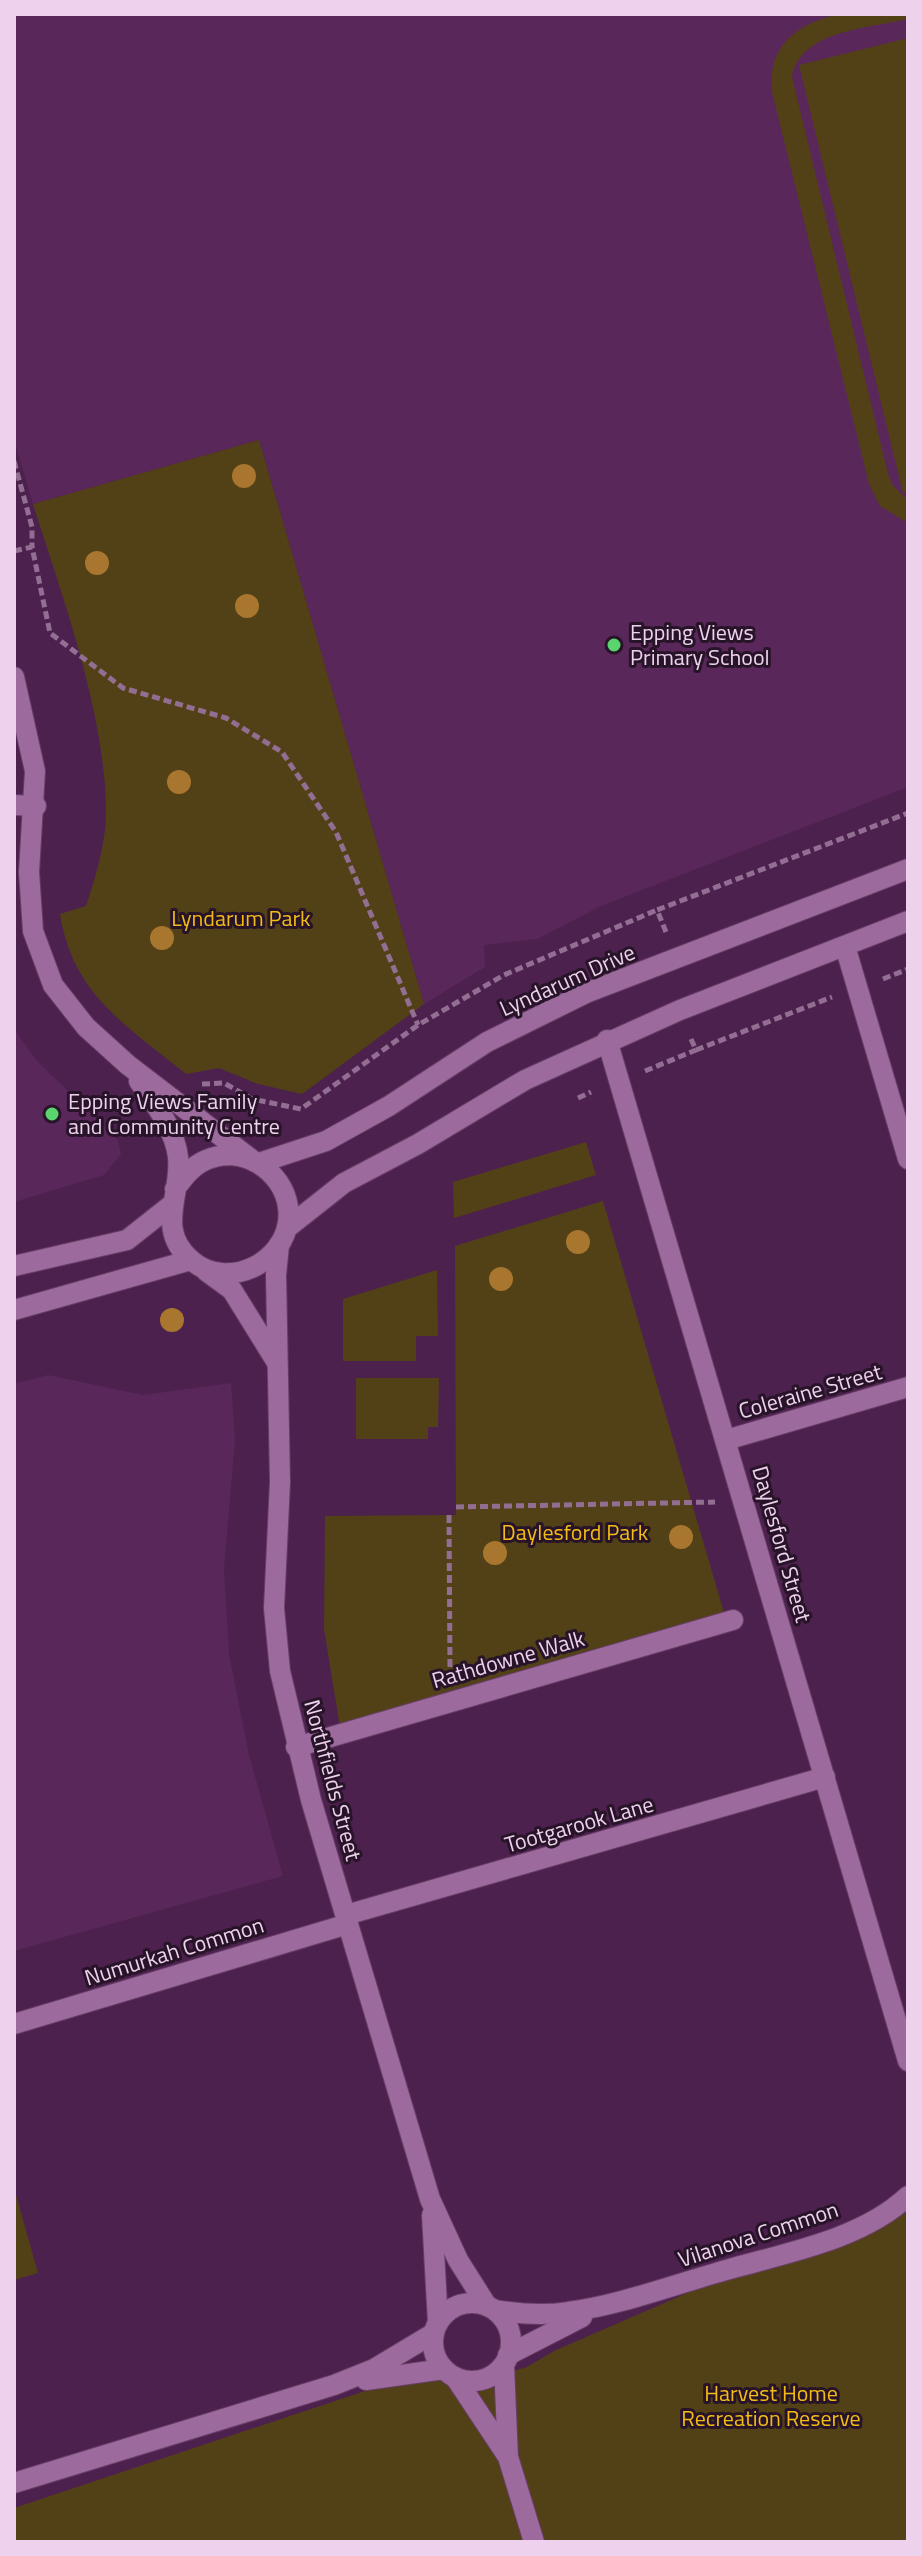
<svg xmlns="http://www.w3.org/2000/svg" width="922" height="2556" viewBox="0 0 922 2556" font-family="'Titillium Web',sans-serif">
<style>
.built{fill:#59275a}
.green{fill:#524117}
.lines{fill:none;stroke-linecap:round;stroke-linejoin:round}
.minor-casing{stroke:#673e67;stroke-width:22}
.path{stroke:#936e93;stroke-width:5;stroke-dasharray:8 4;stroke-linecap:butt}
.minor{stroke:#9c6a9c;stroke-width:20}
.tree{fill:#a8762e}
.poi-dot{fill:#5ad56e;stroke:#281428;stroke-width:3}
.labels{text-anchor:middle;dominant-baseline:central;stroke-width:6;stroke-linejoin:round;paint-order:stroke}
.poi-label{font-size:22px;fill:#eed2ed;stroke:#281428;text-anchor:start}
.park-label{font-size:22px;fill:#f2bc14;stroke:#281428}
.street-label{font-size:22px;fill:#eed2ed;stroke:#281428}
</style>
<rect width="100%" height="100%" fill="#4d214e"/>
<g class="built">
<polygon points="14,14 908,14 908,787 601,906 537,939 484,945 485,967 424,1004 259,440 33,504 14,440"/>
<polygon points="14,1029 36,1060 118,1140 121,1154 104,1175 14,1202"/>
<polygon points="48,1375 143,1395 231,1383 235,1440 224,1569 229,1654 249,1755 283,1876 14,1951 14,1384"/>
</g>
<g class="green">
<path d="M 839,14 L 908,14 L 908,19 C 870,28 800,30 792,77 L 888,474 L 893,486 L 908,500 L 908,523 L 880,506 L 869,484 L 772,92 C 767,45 797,24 839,14 Z"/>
<polygon points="908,38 908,492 903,493 799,65"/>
<path d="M 259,440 L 424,1004 L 302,1094 L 258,1084 L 219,1068 L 186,1074 C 126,1025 73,995 60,914 L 86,906 C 95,879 105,846 106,817 C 107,717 63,599 33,504 Z"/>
<polygon points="586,1142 596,1175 454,1218 453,1182"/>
<polygon points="603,1201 725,1616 340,1727 324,1629 325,1516 456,1515 455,1246"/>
<polygon points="437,1270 438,1336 416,1336 416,1361 343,1361 343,1299"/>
<polygon points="356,1378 439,1378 438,1427 428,1427 428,1439 356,1439"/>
<polygon points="14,2188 38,2273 14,2280"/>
<polygon points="908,2197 908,2542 14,2542 14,2508 434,2368 461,2386 527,2367 554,2351"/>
</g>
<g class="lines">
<defs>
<g id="minor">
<polyline points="14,677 35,771 29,872 33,931 53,985 86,1027 128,1065 251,1159"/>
<polyline points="14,805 36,806"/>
<polyline points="845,946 908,1159"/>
<polyline points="607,1040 908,2061"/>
<path d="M 139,1081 C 154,1103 175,1129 178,1157 C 182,1195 155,1229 191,1260 C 230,1294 295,1258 288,1207 C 283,1170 241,1144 206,1160 C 192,1166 184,1177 175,1189"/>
<polyline points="259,1163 326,1141 389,1106 487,1042 586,993 908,869"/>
<polyline points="287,1228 344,1183 418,1144 525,1080 680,1010 908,921"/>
<polyline points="279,1245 276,1275 280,1482 274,1608 280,1671 311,1800 430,2199 458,2260 487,2306"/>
<polyline points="14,1266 127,1240 170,1206"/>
<polyline points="206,1271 232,1290 276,1361"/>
<polyline points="14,1310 191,1260"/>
<polyline points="726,1440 908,1387"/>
<polyline points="296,1747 733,1620"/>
<polyline points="346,1915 825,1777"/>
<polyline points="14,2024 348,1924"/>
<polyline points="432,2215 438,2323"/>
<circle cx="472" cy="2342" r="39"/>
<path d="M 495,2310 C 519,2314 543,2316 568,2312 C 619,2305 667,2287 716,2273 C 778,2254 859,2242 908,2196"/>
<polyline points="508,2355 582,2317"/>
<polyline points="504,2365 508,2457 534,2542"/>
<polyline points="455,2377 506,2454"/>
<polyline points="366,2380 444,2369"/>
<polyline points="14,2483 334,2385 374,2369 434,2333"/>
</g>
</defs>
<use href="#minor" class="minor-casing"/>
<g class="path">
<polyline points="14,461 32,527 32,547"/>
<polyline points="14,551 32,547 50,633 123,688 226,718 282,752 336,832 418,1025"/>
<polyline points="666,932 657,910 908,813"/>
<polyline points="883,979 908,969"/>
<polyline points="691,1039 696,1050 832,997"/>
<polyline points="645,1071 696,1050"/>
<polyline points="202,1084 224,1083 252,1099 301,1109 418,1025 504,975 657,910"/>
<polyline points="578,1098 591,1092"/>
<polyline points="456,1507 715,1502"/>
<polyline points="449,1515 450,1670"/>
</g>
<use href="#minor" class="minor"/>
</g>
<g class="tree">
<circle cx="244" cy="476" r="12"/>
<circle cx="97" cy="563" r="12"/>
<circle cx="247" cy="606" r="12"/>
<circle cx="179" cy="782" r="12"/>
<circle cx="162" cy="938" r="12"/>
<circle cx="578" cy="1242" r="12"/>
<circle cx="501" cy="1279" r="12"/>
<circle cx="172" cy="1320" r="12"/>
<circle cx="681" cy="1537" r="12"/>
<circle cx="495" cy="1553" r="12"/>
</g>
<g class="poi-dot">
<circle cx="614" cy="645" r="8"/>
<circle cx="52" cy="1114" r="8"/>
</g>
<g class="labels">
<g class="poi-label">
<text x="630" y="632">Epping Views<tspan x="630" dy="25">Primary School</tspan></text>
<text x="68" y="1101">Epping Views Family<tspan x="68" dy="25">and Community Centre</tspan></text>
</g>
<g class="park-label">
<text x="241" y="918">Lyndarum Park</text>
<text x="575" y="1532">Daylesford Park</text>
<text x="771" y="2393">Harvest Home<tspan x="771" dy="25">Recreation Reserve</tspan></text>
</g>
<g class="street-label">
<text transform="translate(567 980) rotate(-24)">Lyndarum Drive</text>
<text transform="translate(810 1391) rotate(-16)">Coleraine Street</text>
<text transform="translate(782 1544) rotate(74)">Daylesford Street</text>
<text transform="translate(508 1659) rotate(-16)">Rathdowne Walk</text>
<text transform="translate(333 1780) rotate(75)">Northfields Street</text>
<text transform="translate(579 1824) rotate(-16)">Tootgarook Lane</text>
<text transform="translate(174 1951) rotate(-17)">Numurkah Common</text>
<text transform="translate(758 2234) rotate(-18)">Vilanova Common</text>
</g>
</g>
<rect width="922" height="2556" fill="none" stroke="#eed2ed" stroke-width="32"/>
</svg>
